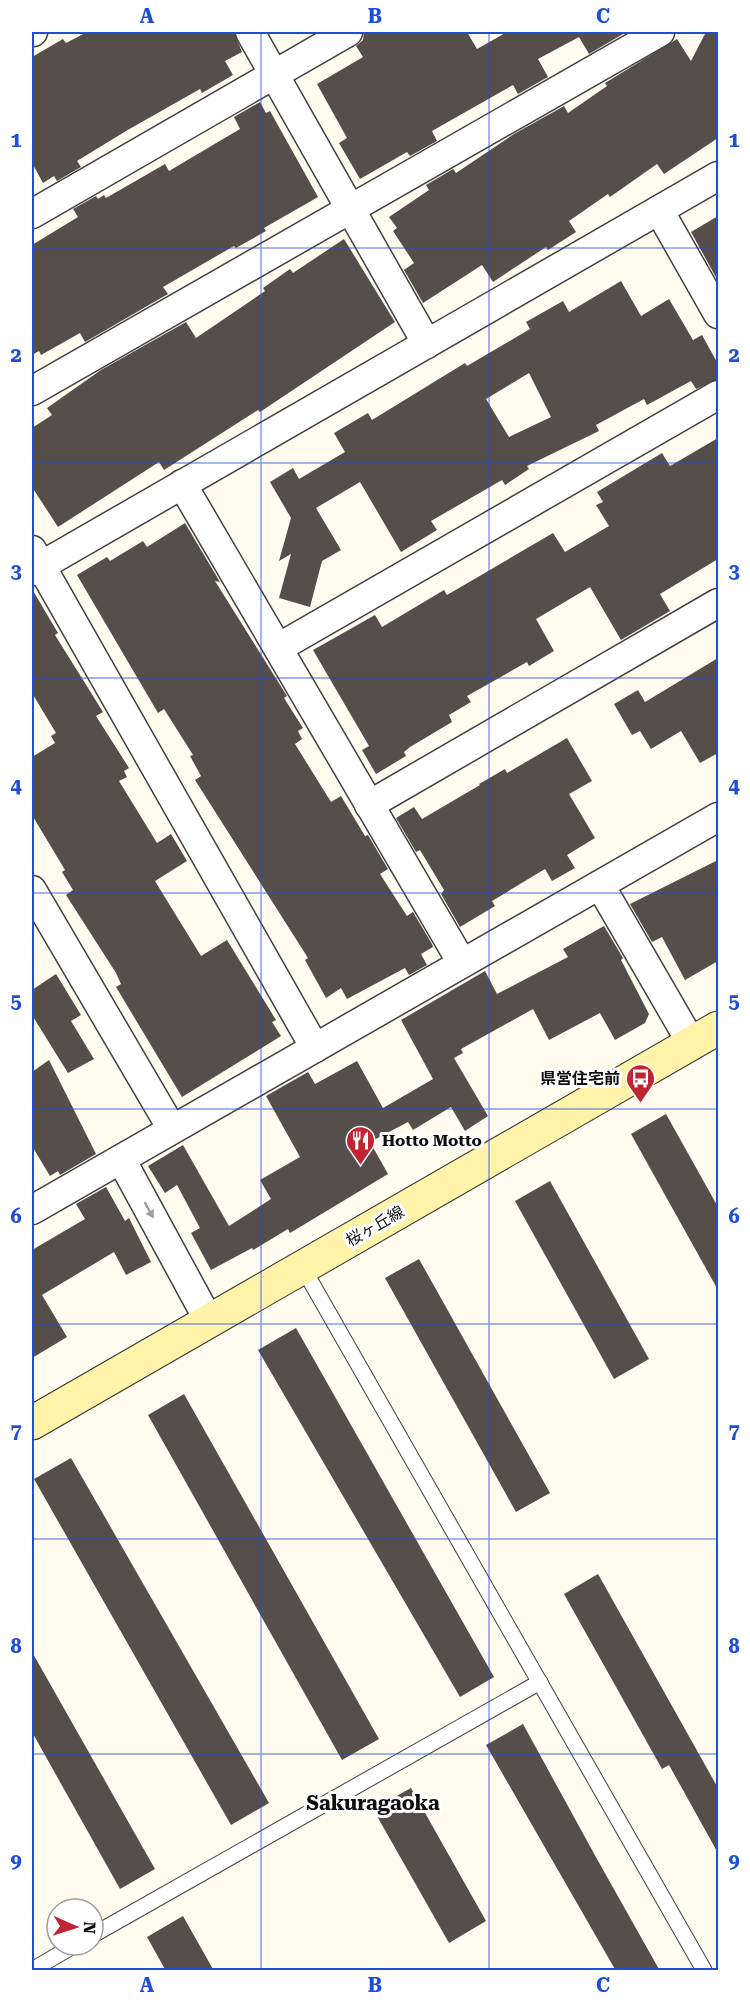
<svg xmlns="http://www.w3.org/2000/svg" width="750" height="2002" viewBox="0 0 750 2002" font-family="'Roboto Serif','Noto Sans JP',serif">
<style>
.building{fill:#564e4a;fill-rule:evenodd}
.lines{fill:none;stroke-linecap:round;stroke-linejoin:round}
.lane-casing{stroke:#414141;stroke-width:17}
.street-casing{stroke:#414141;stroke-width:31}
.secondary-casing{stroke:#303030;stroke-width:35}
.lane{stroke:#fff;stroke-width:15}
.street{stroke:#fff;stroke-width:28}
.secondary{stroke:#fff2a9;stroke-width:33}
.oneway{fill:#9f9f9f}
.grid{fill:none;stroke:#1d4ed8;stroke-width:1.5;stroke-opacity:0.55}
.labels{text-anchor:middle;dominant-baseline:central;stroke-width:6;stroke-linejoin:round;paint-order:stroke}
.poi-label{font-size:16px;font-weight:bold;fill:#0e0e0e;stroke:#fff;text-anchor:end}
.street-label{font-size:16px;fill:#0e0e0e;stroke:#fff}
.quarter-label{font-size:20px;font-weight:bold;fill:#0e0e0e;stroke:#fff}
.neatline{fill:none;stroke:#1d4ed8;stroke-width:2}
.grid-label{font-size:20px;text-anchor:middle;font-weight:bold;fill:#1d4ed8}
</style>
<rect width="100%" height="100%" fill="#fffbee"/>
<g class="building">
<polygon points="87,32 234,32 242,52 225,61 233,75 202,93 200,89 126,131 77,161 81,167 57,181 54,176 43,183 32,163 32,57 63,39 66,43"/>
<polygon points="364,32 467,32 477,49 507,32 622,32 623,34 589,54 579,37 538,59 548,77 518,94 513,85 432,131 437,141 410,156 407,152 360,179 339,143 347,138 317,84 363,57 356,46 363,40"/>
<polygon points="706,32 718,32 718,138 664,174 657,164 610,197 608,194 569,221 576,232 548,250 546,247 493,282 482,265 423,303 404,270 414,263 393,231 397,228 389,217 429,190 426,185 453,169 456,173 514,134 564,106 568,113 607,86 605,83 677,39 691,61"/>
<polygon points="260,102 266,113 270,111 318,197 264,228 266,231 236,248 234,246 163,287 168,294 85,342 80,333 41,355 39,351 32,355 32,245 78,217 73,209 96,196 98,199 104,195 106,198 165,164 169,171 240,129 234,117"/>
<polygon points="718,216 718,281 691,232"/>
<polygon points="344,239 395,322 260,412 258,410 164,470 159,462 58,527 32,487 32,428 52,415 47,408 101,370 186,322 196,338 265,291 263,288 290,269 293,273"/>
<path d="M 621,281 L 641,316 L 669,299 L 693,340 L 702,335 L 718,364 L 718,379 L 696,389 L 691,381 L 647,405 L 644,399 L 596,425 L 599,431 L 527,466 L 529,469 L 505,485 L 502,480 L 431,521 L 437,530 L 401,552 L 360,482 L 316,508 L 341,550 L 322,561 L 310,607 L 279,598 L 291,554 L 279,561 L 291,518 L 270,482 L 293,468 L 299,479 L 345,452 L 334,433 L 368,413 L 372,420 L 465,363 L 467,366 L 530,329 L 526,322 L 563,301 L 569,312 ZM 529,373 L 551,417 L 509,437 L 486,399 Z"/>
<polygon points="718,438 718,559 660,594 670,611 621,640 590,587 536,619 554,651 529,666 527,662 467,696 471,702 449,715 452,722 410,747 404,752 406,756 376,774 362,750 369,746 313,650 375,615 382,627 444,590 447,595 553,533 565,552 609,526 596,505 603,502 597,492 662,453 670,466"/>
<polygon points="185,523 220,582 215,581 287,696 284,698 303,728 298,731 302,739 295,744 331,802 341,796 365,836 368,835 388,869 380,874 407,916 413,912 432,944 433,947 421,954 427,965 409,975 405,968 347,999 341,988 326,998 305,960 308,958 195,780 201,776 190,756 193,755 164,709 158,713 77,575 107,557 110,561 143,541 147,547"/>
<polygon points="32,589 58,633 55,635 103,712 96,716 129,768 124,771 127,777 119,781 157,843 171,834 187,861 155,881 201,956 227,940 276,1020 272,1022 281,1036 182,1097 116,987 121,984 116,973 66,895 73,890 62,872 65,870 32,815 32,757 55,743 51,736 56,733 32,693"/>
<polygon points="718,658 718,753 700,763 681,731 651,749 640,731 632,735 614,704 638,690 645,702"/>
<polygon points="567,738 592,781 569,794 595,838 567,855 575,868 552,881 545,869 492,901 495,906 460,927 441,894 444,890 420,850 416,852 396,818 414,807 422,819 480,785 479,784 505,769 507,773"/>
<polygon points="718,860 718,961 685,980 662,937 652,942 630,904"/>
<polygon points="604,926 623,958 621,960 649,1014 645,1023 615,1040 600,1013 549,1040 533,1009 461,1049 463,1053 454,1058 488,1116 465,1131 451,1107 413,1130 408,1122 370,1142 388,1174 290,1233 288,1229 253,1250 252,1248 211,1270 191,1233 200,1228 177,1185 165,1193 148,1166 183,1145 229,1226 271,1199 260,1180 300,1157 266,1096 308,1072 315,1084 357,1061 383,1108 433,1079 401,1020 485,971 497,994 568,957 563,949"/>
<polygon points="56,974 81,1015 71,1021 94,1059 68,1073 32,1015 32,990"/>
<polygon points="49,1060 96,1154 60,1175 58,1171 50,1176 32,1146 32,1072"/>
<polygon points="666,1114 718,1207 718,1290 631,1134"/>
<polygon points="550,1181 649,1359 614,1379 515,1201"/>
<polygon points="106,1187 125,1221 129,1218 151,1262 126,1275 114,1252 42,1295 67,1337 32,1358 32,1250 85,1219 76,1204"/>
<polygon points="419,1259 550,1493 516,1512 385,1278"/>
<polygon points="296,1328 494,1677 460,1697 258,1350"/>
<polygon points="184,1394 379,1739 342,1760 148,1415"/>
<polygon points="71,1458 269,1803 231,1825 34,1479"/>
<polygon points="598,1574 718,1788 718,1853 669,1765 662,1769 564,1594"/>
<polygon points="32,1652 155,1869 120,1889 32,1732"/>
<polygon points="523,1724 597,1859 660,1971 616,1971 486,1745"/>
<polygon points="411,1788 486,1921 449,1943 373,1809"/>
<polygon points="183,1916 214,1971 166,1971 147,1937"/>
</g>
<g class="lines">
<defs>
<g id="lane">
<polyline points="303,1268 704,1970"/>
<polyline points="93,1935 540,1682"/>
<polyline points="32,1970 75,1945"/>
</g>
<g id="street">
<polyline points="32,32 33,32"/>
<polyline points="250,32 427,344"/>
<polyline points="659,210 718,314"/>
<polyline points="32,214 348,32"/>
<polyline points="32,391 660,32"/>
<polyline points="182,484 462,963"/>
<polyline points="32,550 315,1048"/>
<polyline points="32,571 718,176"/>
<polyline points="278,648 718,395"/>
<polyline points="369,805 718,603"/>
<polyline points="600,885 692,1044"/>
<polyline points="32,890 172,1129"/>
<polyline points="121,1159 209,1321"/>
<polyline points="32,1210 718,817"/>
</g>
<polyline id="secondary" points="32,1423 718,1028"/>
</defs>
<use href="#lane" class="lane-casing"/>
<use href="#street" class="street-casing"/>
<use href="#secondary" class="secondary-casing"/>
<use href="#lane" class="lane"/>
<use href="#street" class="street"/>
<use href="#secondary" class="secondary"/>
</g>
<defs><path id="oneway-solid" d="M-6-.8H1V-3.2L6.5 0L1 3.2V.8H-6Z" transform="scale(1.5)"/></defs>
<use class="oneway" href="#oneway-solid" transform="translate(149 1210) rotate(61)"/>
<path class="grid" d="M 261,32 L 261,1970M 489,32 L 489,1970M 32,248 L 718,248M 32,463 L 718,463M 32,678 L 718,678M 32,893 L 718,893M 32,1109 L 718,1109M 32,1324 L 718,1324M 32,1539 L 718,1539M 32,1754 L 718,1754"/>
<defs>
<symbol id="bus-pin" viewBox="-11 -11 22 30"><path d="M0 17L-7.5 6A9.5 9.5 0 1 1 7.5 6Z" fill="#bf2532" stroke="#fff"/><path d="M-5-6H5V4H4V6H2V4H-2V6H-4V4H-5ZM-3.5-4V0h7V-4ZM-3.5 1.2v1.5H-2V1.2ZM2 1.2v1.5H3.5V1.2Z" fill="#fff"/></symbol>
<symbol id="restaurant-pin" viewBox="-11 -11 22 30"><path d="M0 17L-7.5 6A9.5 9.5 0 1 1 7.5 6Z" fill="#bf2532" stroke="#fff"/><path d="M-5-6h1v4h1v-4h1v4h1v-4h1v5L-1.5 .5V6h-2V.5L-5-1ZM5-6V6H3V1.5H1.5Q1.5-4 5-6Z" fill="#fff"/></symbol>
</defs>
<g fill-rule="evenodd">
<use href="#bus-pin" x="624" y="1062" width="33" height="45"/>
<use href="#restaurant-pin" x="344" y="1124" width="33" height="45"/>
</g>
<g class="labels">
<g class="poi-label">
<text x="620" y="1078">県営住宅前</text>
<text x="382" y="1140" text-anchor="start">Hotto Motto</text>
</g>
<g class="street-label">
<text transform="translate(375 1226) rotate(-30)">桜ヶ丘線</text>
</g>
<g class="quarter-label">
<text x="373" y="1803">Sakuragaoka</text>
</g>
</g>
<rect width="750" height="2002" fill="none" stroke="#ffffff" stroke-width="66"/>
<g transform="translate(75 1927) rotate(93)"><circle r="28" fill="#ffffff" stroke="#9f9f9f" stroke-width="1.5"/>
<path d="M0-4.5L10 22L0 15L-10 22Z" fill="#bf2532"/>
<text y="-9" font-size="16" font-weight="bold" text-anchor="middle" fill="#0e0e0e">N</text>
</g>
<rect x="33" y="33" width="684" height="1936" class="neatline"/>
<g class="grid-label">
<text x="147" y="23">A</text>
<text x="375" y="23">B</text>
<text x="603" y="23">C</text>
<text x="16" y="147">1</text>
<text x="734" y="147">1</text>
<text x="16" y="362">2</text>
<text x="734" y="362">2</text>
<text x="16" y="578">3</text>
<text x="734" y="578">3</text>
<text x="16" y="793">4</text>
<text x="734" y="793">4</text>
<text x="16" y="1008">5</text>
<text x="734" y="1008">5</text>
<text x="16" y="1223">6</text>
<text x="734" y="1223">6</text>
<text x="16" y="1438">7</text>
<text x="734" y="1438">7</text>
<text x="16" y="1653">8</text>
<text x="734" y="1653">8</text>
<text x="16" y="1868">9</text>
<text x="734" y="1868">9</text>
<text x="147" y="1992">A</text>
<text x="375" y="1992">B</text>
<text x="603" y="1992">C</text>
</g>
</svg>
